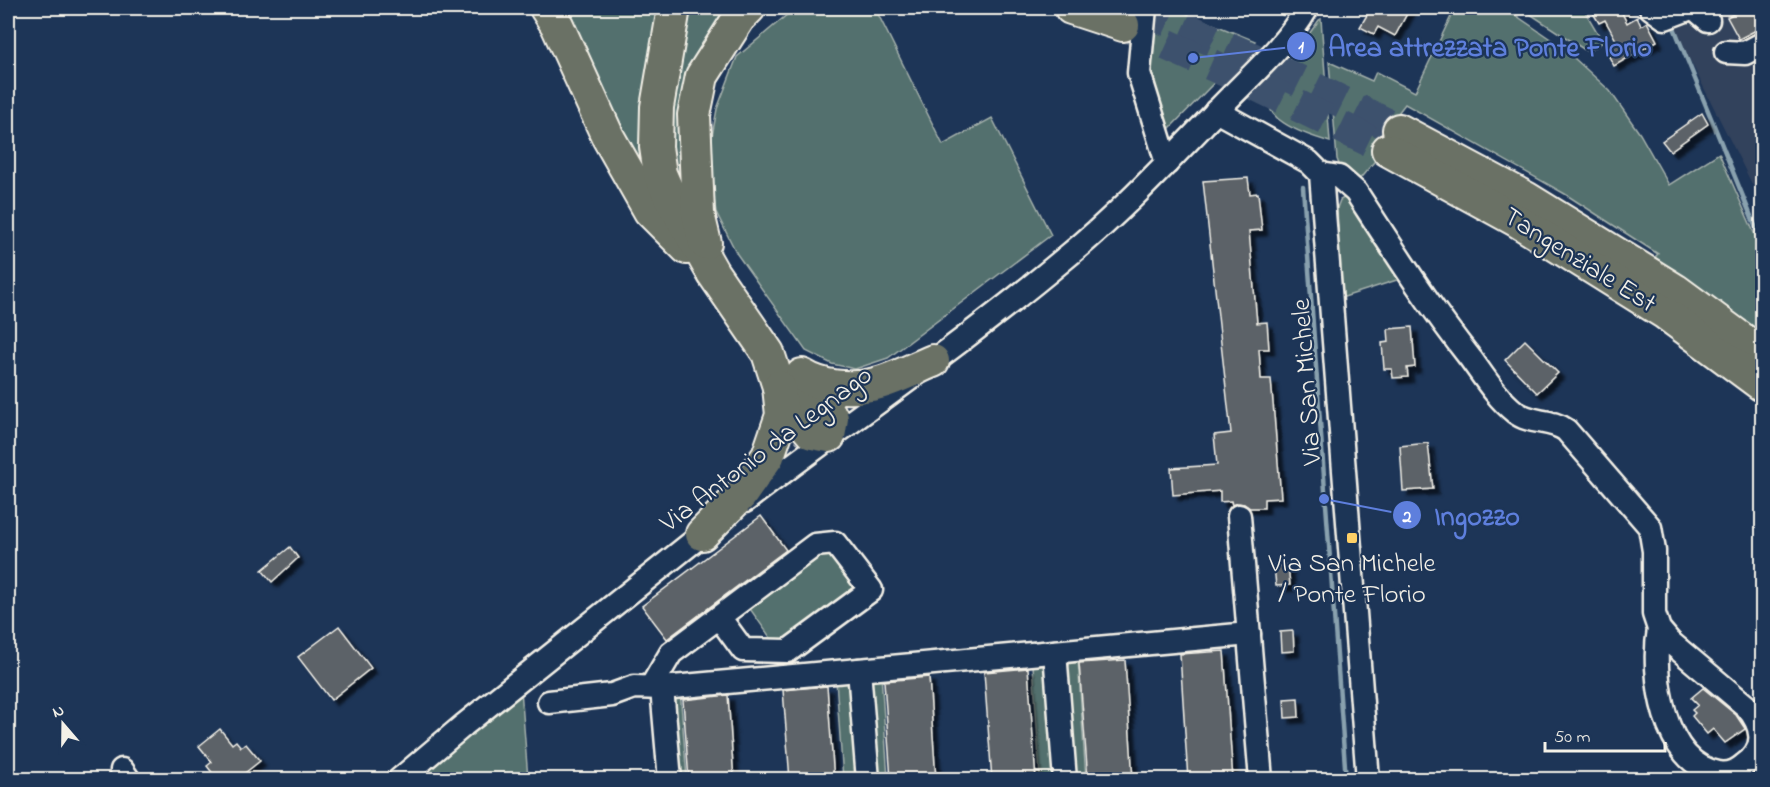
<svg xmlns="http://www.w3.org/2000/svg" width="1770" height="787" viewBox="0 0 1770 787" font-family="'Indie Flower',sans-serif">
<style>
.built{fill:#30425c}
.green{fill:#53706e;stroke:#a4b0ab;stroke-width:1.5}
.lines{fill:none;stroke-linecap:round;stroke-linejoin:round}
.stream{stroke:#89a1ae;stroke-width:4.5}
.building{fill:#5c6268;stroke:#f4f1e8;stroke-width:1.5;filter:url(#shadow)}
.highway-tunnel{stroke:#3d516d;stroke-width:32;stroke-dasharray:32 16;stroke-linecap:butt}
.minor-casing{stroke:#f4f1e8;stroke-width:27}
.highway-casing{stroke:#f4f1e8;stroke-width:36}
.minor{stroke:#1d3557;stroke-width:22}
.highway{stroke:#6b7165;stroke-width:32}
.poi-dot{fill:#ffd166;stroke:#1d3557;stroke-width:2}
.labels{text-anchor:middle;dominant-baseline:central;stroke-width:4.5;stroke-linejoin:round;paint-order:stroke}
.street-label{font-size:27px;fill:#f4f1e8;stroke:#1d3557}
.poi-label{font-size:27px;fill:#f4f1e8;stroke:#1d3557}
.leader{fill:none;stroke:#5e7fdd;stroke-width:2}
.callout-dot{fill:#5e7fdd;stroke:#1d3557;stroke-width:2}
.mark-label{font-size:18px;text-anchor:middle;font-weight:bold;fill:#fff}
.callout-label{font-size:28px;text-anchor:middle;font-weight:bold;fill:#5e7fdd;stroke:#1d3557;stroke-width:4.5;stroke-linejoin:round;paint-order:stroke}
</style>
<defs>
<filter id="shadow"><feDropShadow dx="5.5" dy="5.5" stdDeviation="1.5" flood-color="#0009"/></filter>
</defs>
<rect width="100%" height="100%" fill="#1d3557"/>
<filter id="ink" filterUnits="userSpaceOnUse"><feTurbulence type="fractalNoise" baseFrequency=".0167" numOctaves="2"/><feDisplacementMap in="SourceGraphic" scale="12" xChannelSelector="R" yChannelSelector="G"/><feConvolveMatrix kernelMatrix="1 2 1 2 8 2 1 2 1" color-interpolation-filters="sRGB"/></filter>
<g filter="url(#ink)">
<polygon class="built" points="1664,8 1762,8 1762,204"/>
<g class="green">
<polygon points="564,8 661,8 655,193 619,128"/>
<polygon points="690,8 732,8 686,189 680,190 672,156 671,98"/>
<polygon points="795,8 875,8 943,145 992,118 1051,235 888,358 855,369 832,364 806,351 737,254 716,212 708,158 717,109 737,57"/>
<polygon points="1149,8 1173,8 1255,41 1165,133 1146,74"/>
<polygon points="1455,8 1505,8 1562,47 1610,91 1640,134 1669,185 1719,153 1762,251 1762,336 1655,257 1658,254 1565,194 1405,104 1395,117 1379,156 1358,181 1340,167 1337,159 1329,62 1372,81 1376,72 1415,92"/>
<polygon points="1521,8 1583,8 1603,42 1588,52"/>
<path d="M 1321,19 L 1330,142 C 1223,111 1279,80 1319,20 Z"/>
<polygon points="1346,197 1406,277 1341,298 1337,208 1340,200"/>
<polygon points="827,549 856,590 777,647 748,606"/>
<polygon points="1078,659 1086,779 1076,779 1068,667 1072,660"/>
<polygon points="1046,664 1061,779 1040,779 1033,665"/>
<polygon points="881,674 888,779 878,779 871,682 872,679"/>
<polygon points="849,679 863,779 843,779 836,680"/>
<polygon points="521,689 528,779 410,779"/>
<polygon points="680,690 687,779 676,779 672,694"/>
</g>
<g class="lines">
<g class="stream">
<polyline points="1281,8 1283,14"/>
<polyline points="1673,25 1762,243"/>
<polyline points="1303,187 1346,780"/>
</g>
</g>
<g class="building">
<polygon points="1371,8 1410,8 1395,36 1378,27 1374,34 1360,27"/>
<polygon points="1590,8 1627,8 1621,11 1627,23 1637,17 1641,26 1647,22 1657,41 1614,66 1605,49 1617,42 1605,20 1599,23"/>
<polygon points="1746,8 1762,8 1762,27 1739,39 1727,17"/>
<polygon points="1702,113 1708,124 1670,151 1662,141"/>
<polygon points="1248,178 1250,194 1258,193 1262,230 1249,231 1257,323 1267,322 1269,349 1259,349 1261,379 1271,379 1281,498 1264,499 1264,508 1250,508 1244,504 1237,503 1232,505 1231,501 1220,502 1220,491 1173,495 1171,468 1217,465 1214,435 1231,433 1203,181"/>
<polygon points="1412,327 1415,367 1407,368 1408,377 1393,378 1392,369 1384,369 1382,343 1389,342 1388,329"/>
<polygon points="1525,340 1558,373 1537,393 1505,360"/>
<polygon points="1428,443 1433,489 1403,491 1400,446"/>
<polygon points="761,516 786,550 667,639 642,606"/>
<polygon points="290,547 298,558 272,582 262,570"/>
<polygon points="1288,565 1290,585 1276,586 1274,566"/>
<polygon points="339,626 371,668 331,700 298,657"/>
<polygon points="1293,631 1294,651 1281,652 1280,632"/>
<polygon points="1224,651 1233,780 1188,780 1180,654"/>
<polygon points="1125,660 1133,780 1088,780 1079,663"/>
<polygon points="1028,668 1036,780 992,780 984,672"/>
<polygon points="929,677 936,780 891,780 884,681"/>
<polygon points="827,686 834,780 790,780 783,690"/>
<polygon points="1703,688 1736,715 1744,727 1745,729 1725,743 1713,729 1707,734 1692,716 1695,713 1692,710 1698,705 1691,698"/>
<polygon points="728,695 734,780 689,780 683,700"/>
<polygon points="1298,698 1299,717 1285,718 1284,699"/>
<polygon points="220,729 232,744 236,741 241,747 246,744 260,761 236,780 218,780 207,766 212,762 199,746"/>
</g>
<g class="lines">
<g class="highway-tunnel">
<polyline points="1140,8 1265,64 1399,130"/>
<polyline points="1123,25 1250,82 1388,150"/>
</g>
<defs>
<g id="minor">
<polyline points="1145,8 1139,73 1167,163"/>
<polyline points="1651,8 1665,18 1691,8"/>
<polyline points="1694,8 1708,20"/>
<polyline points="1726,52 1745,53 1762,44"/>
<polyline points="1216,111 1309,162 1321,174 1368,780"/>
<path d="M 1321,174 L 1339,177 L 1356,192 C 1393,249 1429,306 1471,359 C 1484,377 1497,398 1515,412 C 1530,424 1551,419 1566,430 L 1650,527 L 1654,551 L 1654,614 L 1659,629 L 1670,642 L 1746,706 C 1763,726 1768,748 1744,765 C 1737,771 1728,775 1719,773 C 1663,764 1651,674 1659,629"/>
<path d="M 745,501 C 851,420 961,345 1064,259 C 1117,216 1164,166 1211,117 C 1244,81 1283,50 1307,8"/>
<polyline points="1239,516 1261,780"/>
<polyline points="1055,652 1065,780"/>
<polyline points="859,670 868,780"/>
<polyline points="651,687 671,653 815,545 835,543 871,590 788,651 743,650 719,617"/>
<polyline points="662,688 670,780"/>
<polyline points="549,702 612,695 634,687 662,688 1249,634"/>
<polyline points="122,770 129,780"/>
<polyline points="399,780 464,725 714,525"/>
</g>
<g id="highway">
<polyline points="546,8 557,25 608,137 650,211 687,248"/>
<polyline points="674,8 657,107 656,147 660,174 670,197 713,273 768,353 779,387 793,411 812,433 829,436 832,418 812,381"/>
<polyline points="1071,8 1123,25"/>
<polyline points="1399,130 1526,198 1675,290 1762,354"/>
<polyline points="1388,150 1516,220 1665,313 1762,385"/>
<polyline points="705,243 698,214 694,115 702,76 739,18 749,8"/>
<path d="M 802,375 C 821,387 849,390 871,385 C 892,381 913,369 933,361"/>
<polyline points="702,534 740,496 768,456 782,415 779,387"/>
</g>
</defs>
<use href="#minor" class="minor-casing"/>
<use href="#highway" class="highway-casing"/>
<use href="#minor" class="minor"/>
<use href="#highway" class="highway"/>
</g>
</g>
<rect class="poi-dot" x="1346" y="532" width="12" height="12" rx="3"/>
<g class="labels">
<g class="street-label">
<text transform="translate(1579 261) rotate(32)">Tangenziale Est</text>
<text transform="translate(1308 382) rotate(-94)">Via San Michele</text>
<text transform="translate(767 450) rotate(-37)">Via Antonio da Legnago</text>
</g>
<g class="poi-label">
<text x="1352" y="564">Via San Michele<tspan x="1352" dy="31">/ Ponte Florio</tspan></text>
</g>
</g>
<path class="leader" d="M1193 58L1301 46M1324 499L1407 515"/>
<g class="callout-dot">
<circle cx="1193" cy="58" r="6"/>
<circle cx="1324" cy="499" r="6"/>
<circle cx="1301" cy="46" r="15"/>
<circle cx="1407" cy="515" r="15"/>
</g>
<g class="mark-label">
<text x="1301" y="52">1</text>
<text x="1407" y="522">2</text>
</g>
<g class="callout-label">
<text x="1490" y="56">Area attrezzata Ponte Florio</text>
<text x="1477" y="525">Ingozzo</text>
</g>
<rect width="1770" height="787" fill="none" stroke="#1d3557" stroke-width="30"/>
<rect x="15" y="15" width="1740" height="757" fill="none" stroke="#f4f1e8" stroke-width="2" filter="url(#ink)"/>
<g transform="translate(63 724) rotate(340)" stroke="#1d3557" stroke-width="4.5" paint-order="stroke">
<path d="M0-4.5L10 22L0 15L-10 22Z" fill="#f4f1e8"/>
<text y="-9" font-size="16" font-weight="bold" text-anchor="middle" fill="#f4f1e8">N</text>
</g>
<path d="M1545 742v9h120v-9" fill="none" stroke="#f4f1e8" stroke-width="3"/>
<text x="1554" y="742" font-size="18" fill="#f4f1e8" stroke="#1d3557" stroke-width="4.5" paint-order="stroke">50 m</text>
</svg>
